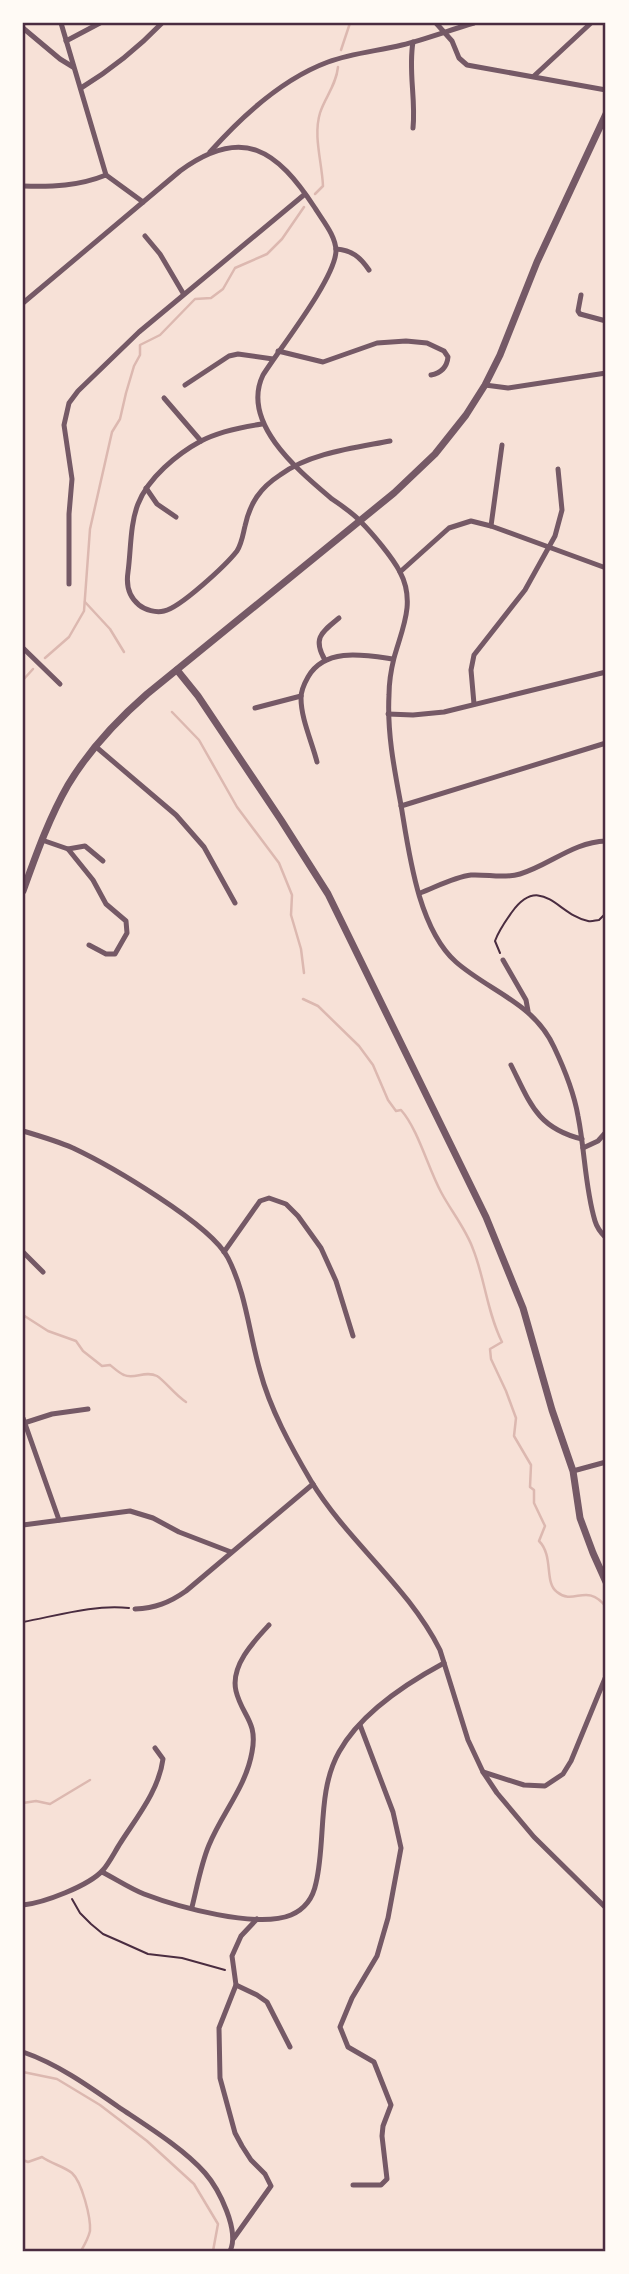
<svg xmlns="http://www.w3.org/2000/svg" width="629" height="2274" viewBox="0 0 629 2274" font-family="'Source Serif 4',serif">
<style>
.lines{fill:none;stroke-linecap:round;stroke-linejoin:round}
.stream{stroke:#dcb8b0;stroke-width:2.5}
.path{stroke:#4a2c40;stroke-width:2}
.minor{stroke:#755966;stroke-width:5}
.tertiary{stroke:#755966;stroke-width:7}
.neatline{fill:none;stroke:#4a2c40;stroke-width:2.5}
</style>
<rect width="100%" height="100%" fill="#f7e1d7"/>
<g class="lines">
<g class="stream">
<polyline points="341,50 350,23"/>
<path d="M 315,194 L 323,186 C 322,162 313,136 320,113 C 325,97 336,86 338,67"/>
<polyline points="85,602 110,629 124,652"/>
<polyline points="45,658 69,637 84,611 90,529 112,432 120,419 126,393 134,366 140,355 140,345 160,335 195,299 211,298 223,289 235,268 267,254 282,239 304,207"/>
<polyline points="23,680 33,669"/>
<polyline points="172,712 199,740 237,807 279,863 292,895 291,915 301,949 304,973"/>
<path d="M 303,999 L 318,1006 L 359,1046 L 373,1065 L 388,1100 L 396,1111 L 401,1110 C 418,1129 428,1168 441,1192 C 451,1211 466,1229 473,1249 C 485,1279 487,1312 502,1342 L 490,1349 L 491,1359 L 506,1391 L 516,1418 L 514,1436 L 531,1465 L 530,1487 L 534,1490 L 534,1503 L 545,1526 L 539,1541 C 554,1556 544,1583 557,1592 C 574,1606 587,1582 606,1607"/>
<path d="M 23,1315 L 48,1331 L 76,1341 L 83,1351 L 102,1366 L 110,1365 C 114,1368 119,1373 124,1375 C 134,1380 145,1370 157,1376 C 165,1381 175,1395 186,1402"/>
<polyline points="23,1803 36,1801 50,1804 90,1780"/>
<polyline points="23,2072 57,2079 100,2105 147,2141 194,2184 218,2224 213,2251"/>
<path d="M 23,2160 L 28,2162 L 42,2157 C 52,2164 63,2166 72,2173 C 82,2182 91,2218 90,2231 C 88,2239 85,2244 81,2251"/>
</g>
<g class="path">
<path d="M 500,953 L 495,941 C 499,930 505,922 512,912 C 541,872 559,916 588,921 C 592,922 596,920 599,920 L 606,913"/>
<path d="M 23,1622 C 56,1616 94,1604 129,1608"/>
<polyline points="72,1899 80,1913 91,1924 103,1934 119,1941 148,1954 182,1958 225,1970"/>
</g>
<g class="minor">
<polyline points="61,23 106,175"/>
<polyline points="436,23 452,41 459,58 467,65 606,90"/>
<polyline points="23,28 60,59 73,67"/>
<polyline points="66,41 100,23"/>
<path d="M 413,42 C 408,71 416,99 413,128"/>
<polyline points="534,76 591,23"/>
<path d="M 81,88 C 112,69 137,49 162,23"/>
<path d="M 210,152 C 242,116 282,79 328,62 C 352,53 378,51 402,45 C 426,39 450,30 474,23"/>
<path d="M 23,186 C 52,187 79,186 106,175 L 143,202"/>
<polyline points="145,236 160,254 183,293"/>
<path d="M 336,249 C 352,250 360,257 369,270"/>
<polyline points="581,295 578,311 580,314 606,321"/>
<path d="M 23,303 L 180,171 C 243,125 277,150 315,208 C 323,221 336,236 336,251 C 335,279 280,348 263,375 C 240,423 299,471 332,499 C 342,506 353,513 361,522 C 372,533 393,558 400,572 C 416,602 402,629 394,658 C 391,670 389,683 389,695 C 387,732 394,768 401,805 C 409,853 418,928 456,962 C 489,991 534,1003 554,1047 C 564,1068 574,1093 578,1116 C 585,1151 585,1188 595,1221 C 597,1228 601,1233 606,1238"/>
<path d="M 278,351 L 323,362 L 377,343 L 406,341 L 427,343 L 444,351 L 448,357 C 447,367 441,373 431,375"/>
<polyline points="185,385 229,356 238,354 273,359"/>
<polyline points="485,385 508,388 606,373"/>
<polyline points="164,398 201,441"/>
<path d="M 262,424 C 242,427 220,431 201,441 C 177,454 148,478 138,504 C 130,524 131,550 128,572 C 126,585 128,596 139,605 C 145,610 156,613 164,611 C 180,608 226,565 237,551 C 242,543 243,534 245,526 C 250,503 260,488 280,475 C 310,453 354,448 390,441"/>
<polyline points="146,488 157,504 176,517"/>
<polyline points="491,526 502,445"/>
<polyline points="400,572 449,528 471,521 491,526 606,568"/>
<polyline points="69,584 69,514 72,479 64,425 69,403 78,391 139,332 305,194"/>
<polyline points="23,648 60,684"/>
<path d="M 325,660 C 312,638 322,632 339,618"/>
<polyline points="474,704 471,670 474,655 525,590 555,536 562,510 558,469"/>
<polyline points="255,708 301,696"/>
<polyline points="388,714 413,715 444,712 606,672"/>
<polyline points="95,746 176,815 204,847 235,903"/>
<path d="M 317,762 C 312,742 301,719 301,698 C 301,690 304,684 308,677 C 325,647 365,655 393,659"/>
<polyline points="401,806 606,743"/>
<polyline points="42,840 68,849 93,880 106,904 126,921 127,933 115,954 106,954 89,945"/>
<polyline points="68,849 85,846 103,861"/>
<path d="M 420,893 C 436,887 454,877 471,875 C 488,874 503,879 520,874 C 550,865 573,842 606,841"/>
<polyline points="503,960 526,1000 528,1011"/>
<path d="M 511,1065 C 530,1103 537,1128 582,1139"/>
<path d="M 23,1131 C 40,1136 57,1141 73,1148 C 109,1165 211,1224 228,1258 C 246,1293 249,1333 260,1371 C 270,1409 291,1447 311,1481 C 348,1542 408,1586 440,1650 L 468,1740 L 483,1772 L 497,1793 L 534,1837 L 606,1908"/>
<polyline points="583,1148 598,1141 606,1132"/>
<polyline points="23,1252 43,1272"/>
<polyline points="224,1252 260,1201 269,1198 286,1204 298,1216 321,1248 336,1281 353,1336"/>
<polyline points="23,1418 59,1520"/>
<polyline points="24,1423 52,1414 88,1409"/>
<polyline points="573,1471 606,1462"/>
<polyline points="23,1525 130,1511 153,1518 179,1532 231,1552"/>
<path d="M 135,1609 C 155,1608 169,1603 186,1591 L 313,1484"/>
<polyline points="483,1772 524,1785 545,1786 563,1774 571,1761 606,1676"/>
<path d="M 102,1872 C 116,1879 129,1888 144,1894 C 178,1907 257,1929 291,1915 C 305,1909 313,1898 316,1883 C 326,1841 317,1791 339,1752 C 360,1714 407,1683 444,1663"/>
<path d="M 23,1905 C 43,1903 89,1886 103,1870 C 110,1862 115,1851 121,1842 C 137,1817 159,1790 163,1759 L 155,1748"/>
<path d="M 192,1907 C 197,1887 201,1864 209,1845 C 222,1813 246,1787 252,1752 C 258,1721 242,1716 236,1691 C 230,1666 254,1641 269,1625"/>
<polyline points="236,1985 257,1995 267,2002 290,2047"/>
<path d="M 23,2052 C 58,2064 90,2087 120,2108 C 147,2126 184,2149 205,2173 C 219,2189 240,2231 230,2251"/>
<polyline points="353,2185 381,2185 387,2179 382,2136 383,2126 391,2105 374,2062 348,2047 340,2027 352,1998 377,1956 388,1918 401,1848 393,1812 360,1725"/>
<polyline points="234,2238 271,2186 265,2174 251,2160 242,2146 235,2133 220,2078 219,2028 236,1985 232,1956 241,1936 257,1919"/>
</g>
<g class="tertiary">
<polyline points="177,670 198,696 281,820 328,894 486,1217 523,1308 552,1410 573,1471 580,1518 593,1553 606,1582"/>
<path d="M 23,891 C 36,855 49,818 68,785 C 89,750 116,721 147,694 L 394,493 L 435,454 L 466,415 L 485,385 L 500,355 L 537,262 L 606,114"/>
</g>
</g>
<rect width="629" height="2274" fill="none" stroke="#fffaf5" stroke-width="49"/>
<rect x="24" y="24" width="580" height="2226" class="neatline"/>
</svg>
